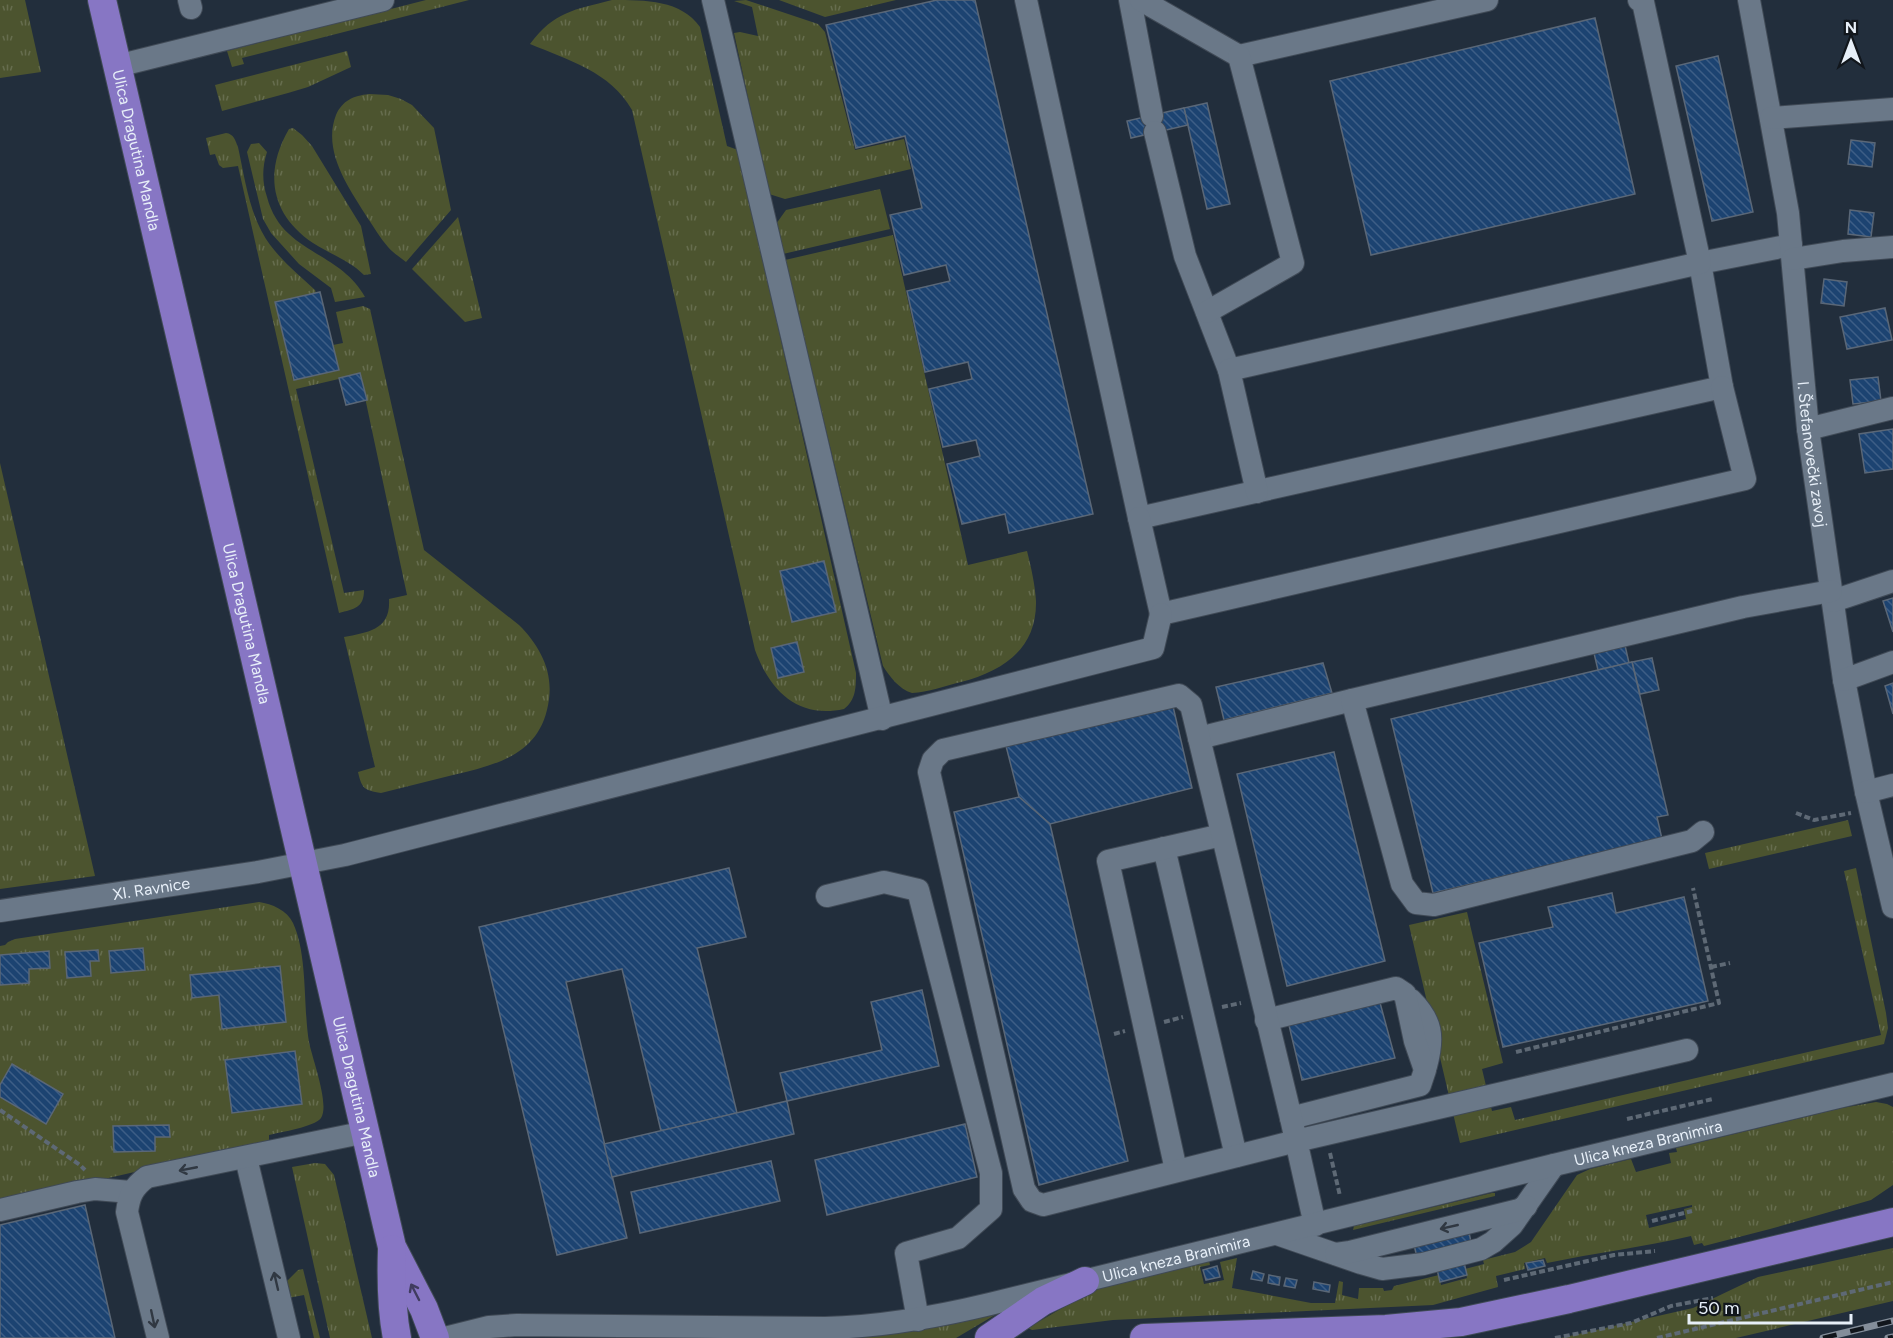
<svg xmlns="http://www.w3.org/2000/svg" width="1893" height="1338" viewBox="0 0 1893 1338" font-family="Figtree,sans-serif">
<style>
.grass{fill:url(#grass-tufts);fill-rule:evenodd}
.building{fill:url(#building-back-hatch);stroke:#5a6777;stroke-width:1.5}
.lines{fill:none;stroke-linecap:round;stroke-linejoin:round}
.minor-casing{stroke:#404a56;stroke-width:24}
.major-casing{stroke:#404a56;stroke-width:30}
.path{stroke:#5e6975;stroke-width:4;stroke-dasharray:6 3;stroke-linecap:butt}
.minor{stroke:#6a7888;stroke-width:22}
.major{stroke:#8776c4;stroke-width:28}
.rail-casing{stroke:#848e9a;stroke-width:7}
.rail{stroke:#11161c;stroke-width:4.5;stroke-dasharray:14;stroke-linecap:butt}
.oneway{stroke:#303842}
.oneway2{stroke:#403c5f}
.labels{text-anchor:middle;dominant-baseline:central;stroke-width:6;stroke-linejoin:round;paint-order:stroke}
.street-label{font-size:16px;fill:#e7eff8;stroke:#11161c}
</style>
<defs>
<pattern id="grass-tufts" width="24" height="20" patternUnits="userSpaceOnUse" patternTransform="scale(1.5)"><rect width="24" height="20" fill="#4c542f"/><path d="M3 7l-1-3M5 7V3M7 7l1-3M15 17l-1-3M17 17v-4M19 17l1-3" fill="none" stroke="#666d4e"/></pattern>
<pattern id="building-back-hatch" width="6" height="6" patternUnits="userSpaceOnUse" patternTransform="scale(1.5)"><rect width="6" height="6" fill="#1c4371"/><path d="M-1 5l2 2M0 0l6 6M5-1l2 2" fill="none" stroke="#3d5e86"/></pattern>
</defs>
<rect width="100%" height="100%" fill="#222e3c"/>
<g class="grass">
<polygon points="0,0 25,0 41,72 0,78"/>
<polygon points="426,0 469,0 242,58 244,64 232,67 227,51"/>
<path d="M 612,0 C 646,0 681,0 700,27 L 727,146 L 738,150 L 856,673 C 856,687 856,700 844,709 C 798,719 770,691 755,650 L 632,110 C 611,72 568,60 530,44 C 555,11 574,10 612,0 Z"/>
<polygon points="746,0 818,24 825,32 855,150 904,139 911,169 785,199 769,194 734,33 740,32 758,36 752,7 734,1"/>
<polygon points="779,0 896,0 825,17"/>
<polygon points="347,51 351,67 308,87 288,93 222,111 215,85"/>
<path d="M 369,94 L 388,95 L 401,99 L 412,105 L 434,128 L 451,210 L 406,262 C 400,257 393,253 388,247 C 380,238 374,227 367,217 C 349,188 322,151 336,115 C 343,100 353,96 369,94 Z"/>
<path d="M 293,128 L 302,135 L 312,146 L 361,226 L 371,274 L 364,275 C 349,260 330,254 313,243 C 270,214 264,172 289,129 Z"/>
<path d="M 226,133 C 234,134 235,140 238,147 C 244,174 248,206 262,232 C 274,255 296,272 315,290 L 316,293 L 276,303 L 293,380 L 338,370 L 333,345 L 343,343 L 336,312 L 363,306 L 370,309 L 424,550 L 519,625 C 539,645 553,670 549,699 C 542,754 499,764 453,775 C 429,781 405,787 381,793 C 364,790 362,789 358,772 L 375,767 L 344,637 C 368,632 391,630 389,599 L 407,595 L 360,374 L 296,389 L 344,593 L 364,590 C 364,608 354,609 339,613 L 238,166 L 223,168 L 219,165 L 215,154 L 210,155 L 206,138 Z"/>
<path d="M 259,143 L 267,152 C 262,167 262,182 267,197 C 282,254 339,250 365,297 L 335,302 L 331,288 L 299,264 L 271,233 L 263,219 L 247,152 L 251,144 Z"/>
<polygon points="880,189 890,229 783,254 776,224 786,210"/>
<polygon points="458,217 482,318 465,322 412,269"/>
<path d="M 893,235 L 968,565 L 1027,551 C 1031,567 1035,584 1036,601 C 1037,649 1003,671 961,682 C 945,686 928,692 912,693 C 899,689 890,677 883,666 L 785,260 Z"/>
<polygon points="0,463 95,876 0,889"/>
<polygon points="1848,820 1852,836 1709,869 1705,853"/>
<polygon points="1856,868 1886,1013 1888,1028 1884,1044 1460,1143 1409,925 1467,912 1503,1063 1482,1069 1492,1111 1511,1107 1515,1120 1881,1035 1844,871"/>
<path d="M 259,902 C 272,904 287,910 293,923 C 308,955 303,1007 309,1042 C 312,1058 330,1105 321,1118 C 314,1127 281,1132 269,1135 L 269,1141 L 0,1203 L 0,946 L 5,945 L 8,942 L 15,939 Z"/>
<path d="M 1876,1102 L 1887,1104 L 1893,1107 L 1893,1185 L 1871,1200 L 1770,1229 L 1704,1246 L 1702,1243 L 1694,1245 L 1691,1236 C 1643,1247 1595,1253 1547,1263 L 1545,1258 L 1524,1263 L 1525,1269 L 1496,1276 L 1498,1287 L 1433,1305 L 1113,1320 L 1032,1330 L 1028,1328 L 1093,1290 L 1209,1261 L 1210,1265 L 1200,1267 L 1204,1284 L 1224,1280 L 1220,1262 L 1237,1258 L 1232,1288 L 1311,1303 L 1335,1303 L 1339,1281 L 1343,1282 L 1342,1295 L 1358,1299 L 1359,1288 L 1383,1288 L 1384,1291 L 1392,1290 L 1394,1286 L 1439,1275 L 1441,1285 L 1467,1278 L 1465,1269 L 1484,1264 L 1483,1260 L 1515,1252 L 1531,1242 L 1577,1175 L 1590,1169 L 1631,1159 L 1636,1172 L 1671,1163 L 1669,1153 L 1677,1152 L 1676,1148 L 1842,1108 ZM 1692,1205 L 1692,1207 L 1684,1209 L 1686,1219 L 1649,1228 L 1646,1215 Z"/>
<polygon points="315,1163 325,1164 334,1175 372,1338 330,1338 292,1167"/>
<polygon points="1492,1193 1495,1193 1495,1196 1353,1230 1354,1226"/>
<polygon points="1893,1248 1893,1301 1736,1338 1561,1338 1693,1308 1758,1277"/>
<polygon points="303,1269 320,1338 314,1338 304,1295 288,1298 285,1283 298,1270"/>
<polygon points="995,1315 956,1338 732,1338 973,1317"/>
</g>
<g class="building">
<polygon points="937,0 975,0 1093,514 1009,533 1005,514 962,524 947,464 980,456 976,440 943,447 929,389 972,379 968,362 925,372 907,291 950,281 946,265 904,275 890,215 922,208 905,136 856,148 826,25"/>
<polygon points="1595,18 1635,194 1371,255 1330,81"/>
<polygon points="1718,56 1753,212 1712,221 1676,66"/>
<polygon points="1207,103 1230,204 1207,209 1184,108"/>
<polygon points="1184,108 1188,125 1131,138 1127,121"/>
<polygon points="1851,140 1875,143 1872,167 1848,164"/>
<polygon points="1850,210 1874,213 1871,237 1848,234"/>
<polygon points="1824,279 1847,282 1844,306 1821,303"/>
<polygon points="320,292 339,370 294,380 275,302"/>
<polygon points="1885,308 1892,340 1847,349 1840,317"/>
<polygon points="360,373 367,400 346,405 339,378"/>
<polygon points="1878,377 1881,401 1853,404 1850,380"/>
<polygon points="1893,429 1893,469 1865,473 1859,434"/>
<polygon points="824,561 836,612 792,622 780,571"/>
<polygon points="1893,598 1893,632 1883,601"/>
<polygon points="1624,641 1629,663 1598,670 1593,649"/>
<polygon points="797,642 804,672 778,678 771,648"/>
<polygon points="1652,658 1659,690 1640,694 1632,662"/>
<polygon points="1632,662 1668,815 1657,817 1662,839 1433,893 1391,719"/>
<polygon points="1323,663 1332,693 1224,720 1216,687"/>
<polygon points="1893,683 1893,714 1885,686"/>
<polygon points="1172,702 1192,788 1050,824 1019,797 1005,742"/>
<polygon points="1334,752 1385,961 1287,986 1237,774"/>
<polygon points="1019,797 1050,824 1128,1161 1039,1185 954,812"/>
<polygon points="729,868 746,937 697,948 737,1113 661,1131 622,969 566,982 627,1238 557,1255 479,927"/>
<polygon points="1612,893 1616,913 1684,897 1708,1001 1503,1047 1479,943 1553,927 1548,907"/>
<polygon points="143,948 145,970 111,973 109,951"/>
<polygon points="98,950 99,961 90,961 91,976 67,978 65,952"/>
<polygon points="49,951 50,968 29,969 29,983 0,985 0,955"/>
<polygon points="280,966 286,1022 222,1029 219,995 192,998 190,975"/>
<polygon points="922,990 939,1066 787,1101 780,1073 882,1050 871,1002"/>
<polygon points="1379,999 1395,1058 1302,1080 1288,1021"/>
<polygon points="295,1051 302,1104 232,1113 225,1060"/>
<polygon points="12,1064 63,1094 46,1124 0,1097 0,1085"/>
<polygon points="787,1101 794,1134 612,1177 604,1144"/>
<polygon points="965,1124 977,1177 827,1215 815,1160"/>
<polygon points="169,1125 170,1137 155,1137 155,1151 114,1152 113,1126"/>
<polygon points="771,1161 780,1201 640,1233 631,1192"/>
<polygon points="85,1205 115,1338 0,1338 0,1225"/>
<polygon points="1465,1215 1474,1255 1463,1258 1467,1275 1440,1282 1436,1265 1420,1269 1410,1229"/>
<polygon points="1543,1260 1545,1266 1528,1270 1526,1263"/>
<polygon points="1217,1266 1220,1277 1206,1280 1203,1270"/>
<polygon points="1253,1271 1264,1274 1262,1281 1251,1279"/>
<polygon points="1269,1275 1280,1277 1279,1285 1268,1283"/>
<polygon points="1286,1278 1297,1280 1295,1288 1284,1286"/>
<polygon points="1314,1282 1330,1285 1329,1292 1313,1289"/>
</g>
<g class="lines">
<defs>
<g id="minor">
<polyline points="189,0 191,8"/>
<polyline points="713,0 882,719"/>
<polyline points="1026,0 1139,518 1722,387 1700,263 1791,245"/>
<polyline points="1130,0 1152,116"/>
<polyline points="1141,0 1239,56 1487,0"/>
<path id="s1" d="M 1749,0 L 1788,213 L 1808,429 L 1844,680 L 1866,792 L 1893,907"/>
<polyline points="117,66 383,0"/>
<polyline points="1771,118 1893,109"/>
<polyline points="1155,132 1185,256 1229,370"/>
<polyline points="1793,259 1843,251 1893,247"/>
<polyline points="1207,312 1293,263 1239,56"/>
<polyline points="1808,429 1893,408"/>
<polyline points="1257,492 1229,370 1700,263 1643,2 1639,0"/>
<polyline points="1139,518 1161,614 1745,479 1722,387"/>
<polyline points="1833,601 1893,581"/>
<polyline points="1844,680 1893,662"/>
<polyline points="1199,738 1352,700"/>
<polyline points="1866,792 1893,785"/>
<polyline points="1703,832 1692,841 1434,905 1416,903 1402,884 1352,700 1743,607 1831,591"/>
<polyline points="1164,848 1236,1156"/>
<polyline points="827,896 884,882 918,890 991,1173 991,1209 958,1238 906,1253 918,1320"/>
<path id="s2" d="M 0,911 L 258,872 L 345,855 L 1153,648 L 1161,614"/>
<path d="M 1411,1000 C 1432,1021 1434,1037 1426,1066"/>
<polyline points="1266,1020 1396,988 1405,994 1415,1041 1425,1070 1420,1085 1291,1118"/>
<polyline points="246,1158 289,1338"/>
<polyline points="1176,1170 1108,861 1222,835"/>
<polyline points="0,1210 77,1192 95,1189 131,1192"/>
<polyline points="1315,1225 1291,1118 1191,705 1179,695 943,750 933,760 929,772 1024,1189 1032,1201 1043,1205 1296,1141 1687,1050"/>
<polyline points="1277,1234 1361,1263 1382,1269 1423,1264 1481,1249 1493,1242 1512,1225 1554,1165"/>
<polyline points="1336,1254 1350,1252 1519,1210 1526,1206"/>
<path d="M 158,1338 L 127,1212 C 129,1196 133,1187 147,1177 L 366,1132"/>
<path id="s3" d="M 445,1338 L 489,1327 L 517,1325 L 825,1328 C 881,1327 936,1317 990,1304 L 1554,1165 L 1893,1084"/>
</g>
<g id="major">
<path id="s4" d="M 102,0 L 392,1247 L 424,1309 L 435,1338"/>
<path d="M 392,1249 C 391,1279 391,1308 397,1338"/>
<polyline points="989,1338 1043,1301 1085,1281"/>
<polyline points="1144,1338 1386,1329 1461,1322 1569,1299 1893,1222"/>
</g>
</defs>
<use href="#minor" class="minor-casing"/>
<use href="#major" class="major-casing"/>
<g class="path">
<polyline points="1796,813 1814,820 1851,813"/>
<polyline points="1711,967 1730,963"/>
<polyline points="1222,1007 1241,1003"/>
<polyline points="1164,1022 1183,1017"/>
<polyline points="1114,1034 1125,1031"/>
<polyline points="1516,1052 1719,1003 1693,888"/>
<polyline points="0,1110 80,1165 85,1170"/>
<polyline points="1627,1119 1713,1099"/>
<polyline points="1330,1153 1340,1196"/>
<polyline points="1652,1221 1692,1211"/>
<polyline points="1504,1280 1614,1255 1655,1251"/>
<polyline points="1555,1338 1631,1323 1671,1306 1713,1298"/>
<polyline points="1657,1338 1893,1282"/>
</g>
<use href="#minor" class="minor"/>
<use href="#major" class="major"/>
<defs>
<g id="rail">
<polyline points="1823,1338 1893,1321"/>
<polyline points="1888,1338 1893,1337"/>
</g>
</defs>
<use href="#rail" class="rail-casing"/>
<use href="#rail" class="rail"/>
</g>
<defs><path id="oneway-shaft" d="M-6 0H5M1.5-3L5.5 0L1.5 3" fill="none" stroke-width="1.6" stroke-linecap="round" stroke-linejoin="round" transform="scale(1.5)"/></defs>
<g class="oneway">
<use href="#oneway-shaft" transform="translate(188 1169) rotate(169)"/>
<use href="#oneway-shaft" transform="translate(1449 1227) rotate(167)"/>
<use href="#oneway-shaft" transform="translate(276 1281) rotate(-103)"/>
<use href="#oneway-shaft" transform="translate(153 1319) rotate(78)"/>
</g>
<use class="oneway2" href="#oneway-shaft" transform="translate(415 1292) rotate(-117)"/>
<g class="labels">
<g class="street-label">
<text stroke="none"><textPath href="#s4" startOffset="154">Ulica Dragutina Mandla</textPath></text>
<text stroke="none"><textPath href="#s1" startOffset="459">I. Štefanovečki zavoj</textPath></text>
<text stroke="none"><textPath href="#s4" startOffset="640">Ulica Dragutina Mandla</textPath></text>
<text stroke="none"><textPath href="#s2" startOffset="153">XI. Ravnice</textPath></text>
<text stroke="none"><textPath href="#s4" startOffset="1126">Ulica Dragutina Mandla</textPath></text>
<text stroke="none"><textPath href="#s3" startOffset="1226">Ulica kneza Branimira</textPath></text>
<text stroke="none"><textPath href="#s3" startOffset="740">Ulica kneza Branimira</textPath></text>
</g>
</g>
<g transform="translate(1851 42)" stroke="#11161c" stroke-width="4.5" paint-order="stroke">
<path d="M0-4.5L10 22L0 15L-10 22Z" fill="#e7eff8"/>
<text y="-9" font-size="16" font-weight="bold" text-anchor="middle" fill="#e7eff8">N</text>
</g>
<path d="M1689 1314v9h162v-9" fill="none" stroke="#e7eff8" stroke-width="3"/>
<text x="1698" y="1314" font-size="18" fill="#e7eff8" stroke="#11161c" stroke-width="4.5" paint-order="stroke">50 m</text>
</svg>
